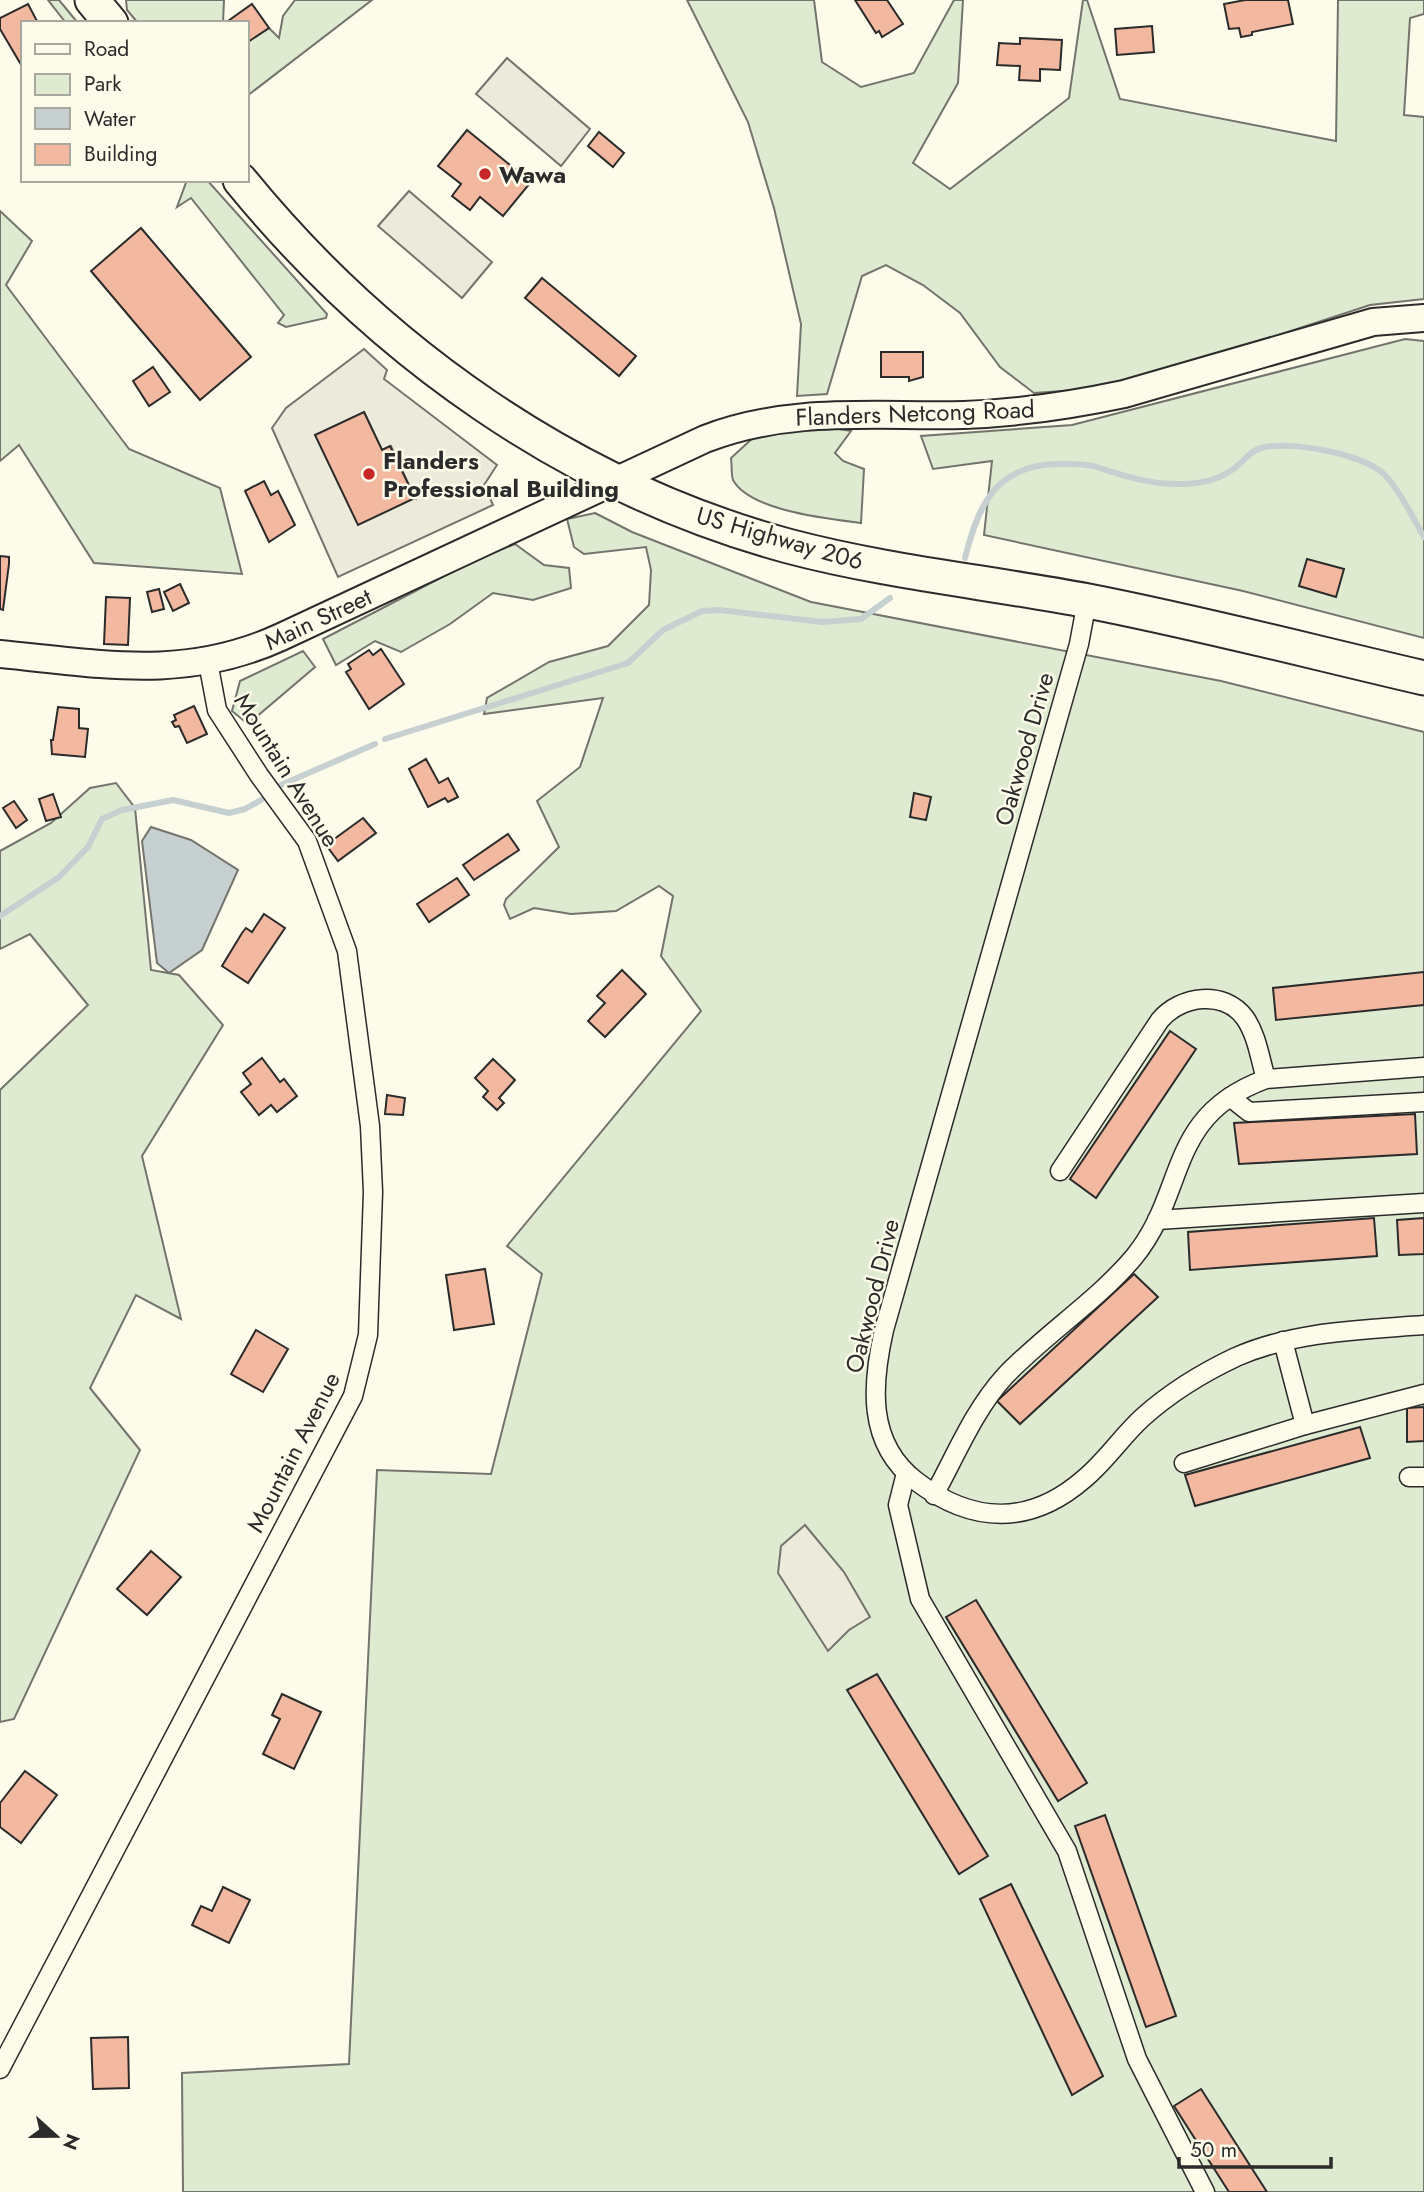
<svg xmlns="http://www.w3.org/2000/svg" width="1424" height="2192" viewBox="0 0 1424 2192" font-family="Jost,sans-serif">
<style>
.green{fill:#deebd1;stroke:#74746e;stroke-width:2}
.parking{fill:#eceadb;stroke:#74746e;stroke-width:2;fill-rule:evenodd}
.water{fill:#c7d0d0;stroke:#74746e;stroke-width:2}
.lines{fill:none;stroke-linecap:round;stroke-linejoin:round}
.stream{stroke:#c7d0d0;stroke-width:6}
.building{fill:#f2b8a0;stroke:#2b2b2b;stroke-width:2}
.street-casing{stroke:#2b2b2b;stroke-width:21}
.secondary-casing{stroke:#2b2b2b;stroke-width:30}
.highway-casing{stroke:#2b2b2b;stroke-width:37}
.street{stroke:#fdfbea;stroke-width:18}
.secondary{stroke:#fdfbea;stroke-width:26}
.highway{stroke:#fdfbea;stroke-width:33}
.poi-dot{fill:#c62828;stroke:#fdfbea;stroke-width:2.5}
.labels{text-anchor:middle;dominant-baseline:central;stroke-width:5;stroke-linejoin:round;paint-order:stroke}
.poi-label{font-size:24px;font-weight:bold;fill:#2b2b2b;stroke:#fdfbea;text-anchor:start}
.street-label{font-size:24px;fill:#2b2b2b;stroke:#fdfbea}
</style>
<rect width="100%" height="100%" fill="#fdfbea"/>
<g class="green">
<polygon points="48,0 59,0 78,23 66,23"/>
<polygon points="126,0 224,0 223,23 138,23 127,10"/>
<polygon points="295,0 372,0 247,96 247,40 269,28 279,38 283,16"/>
<polygon points="687,0 814,0 822,62 861,87 914,73 954,0 963,0 958,83 913,163 950,189 1069,98 1083,0 1087,0 1120,99 1336,141 1338,0 1424,0 1424,14 1410,18 1404,115 1424,117 1424,299 1370,305 1184,366 1106,388 1034,393 1000,367 960,313 923,285 886,265 862,276 827,394 797,396 801,324 774,208 748,122"/>
<polygon points="187,180 207,180 327,314 326,318 286,327 278,323 284,315 191,198 177,207"/>
<polygon points="0,211 32,241 6,285 129,449 220,488 242,574 94,563 19,445 0,461"/>
<polygon points="1405,339 1424,341 1424,638 1243,591 984,535 992,461 933,469 921,436 1072,425"/>
<path d="M 811,424 L 851,431 L 835,453 L 843,461 L 864,469 L 861,523 C 829,519 750,511 733,480 C 731,474 732,464 731,458 L 754,437 Z"/>
<polygon points="595,513 632,532 811,602 1221,681 1424,732 1424,2192 183,2192 182,2073 349,2064 377,1470 491,1474 542,1274 507,1246 701,1011 661,956 673,896 659,886 616,911 571,914 534,908 510,919 504,905 506,899 559,847 537,801 580,767 603,698 484,714 487,698 549,662 608,646 649,605 651,570 646,547 584,554 574,547 567,519"/>
<polygon points="515,544 544,565 569,568 571,588 533,600 493,593 450,624 401,652 375,641 336,665 323,639 473,561"/>
<polygon points="303,651 315,667 248,724 232,711 240,681"/>
<polygon points="116,783 135,808 151,970 179,975 223,1025 142,1156 181,1319 136,1295 90,1388 140,1450 14,1719 0,1722 0,1090 88,1005 30,934 0,949 0,851 51,823 90,788"/>
</g>
<g class="parking">
<polygon points="507,58 590,129 561,166 476,94"/>
<polygon points="409,191 492,262 462,298 378,226"/>
<path d="M 364,349 L 387,370 L 384,379 L 497,465 L 484,485 L 493,505 L 338,577 L 272,428 L 286,408 ZM 364,412 L 382,450 L 391,446 L 415,498 L 316,435 Z"/>
<polygon points="805,1525 844,1572 870,1617 849,1630 828,1651 778,1573 781,1546"/>
</g>
<polygon class="water" points="151,827 191,840 238,870 202,950 169,973 157,963 142,841"/>
<g class="lines">
<g class="stream">
<path d="M 965,558 C 978,506 995,466 1056,464 C 1067,464 1082,463 1093,466 C 1122,475 1149,485 1181,484 C 1200,484 1221,479 1236,467 C 1245,460 1250,451 1261,448 C 1288,440 1364,454 1384,474 C 1400,491 1412,516 1424,537"/>
<polyline points="385,739 628,663 663,630 702,611 719,610 822,622 861,619 890,598"/>
<polyline points="281,785 375,744"/>
<polyline points="0,916 59,877 88,847 102,819 122,810 173,800 229,813 245,809 261,800"/>
</g>
</g>
<g class="building">
<polygon points="855,0 887,0 903,24 882,37 879,31 876,33"/>
<polygon points="1245,0 1288,0 1293,24 1252,32 1252,35 1241,37 1239,28 1229,29 1224,4"/>
<polygon points="28,4 38,23 23,23 23,68 0,29 0,18"/>
<polygon points="252,4 269,28 248,42 247,23 228,21"/>
<polygon points="1152,26 1154,52 1117,55 1115,29"/>
<polygon points="1020,38 1062,40 1060,70 1040,69 1040,81 1019,80 1020,66 997,65 999,43 1020,44"/>
<polygon points="467,130 531,182 503,216 480,197 470,210 452,196 461,184 438,166"/>
<polygon points="599,132 624,153 613,167 588,146"/>
<polygon points="141,228 251,357 200,400 91,271"/>
<polygon points="542,278 636,356 619,376 525,298"/>
<polygon points="881,352 923,352 923,377 909,381 909,377 881,377"/>
<polygon points="153,367 170,392 149,406 133,381"/>
<polygon points="364,412 382,450 390,446 415,498 358,525 315,435"/>
<polygon points="264,481 271,495 278,491 295,525 269,542 245,491"/>
<polygon points="0,556 9,557 9,564 3,610 0,609"/>
<polygon points="1307,559 1344,569 1336,597 1299,586"/>
<polygon points="180,584 189,603 173,611 164,592"/>
<polygon points="159,589 164,609 152,612 147,592"/>
<polygon points="106,597 130,598 128,645 104,644"/>
<polygon points="381,649 404,684 369,709 346,672 351,669 348,664 369,650 373,655"/>
<polygon points="194,706 207,734 187,743 179,726 175,727 172,722 176,720 174,715"/>
<polygon points="58,707 79,709 79,728 88,729 85,757 52,754 51,740 53,740"/>
<polygon points="426,759 439,783 448,778 458,797 448,802 445,798 428,807 409,769"/>
<polygon points="914,793 931,797 926,820 910,817"/>
<polygon points="53,794 61,817 46,821 39,799"/>
<polygon points="14,801 27,820 16,828 3,808"/>
<polygon points="363,818 376,833 338,861 326,845"/>
<polygon points="508,834 519,850 474,880 463,865"/>
<polygon points="457,878 469,895 429,922 417,904"/>
<polygon points="264,914 285,928 248,983 222,966 242,933 246,928 252,932"/>
<polygon points="622,970 646,994 605,1037 588,1021 605,1003 597,996"/>
<polygon points="1424,972 1424,1005 1276,1020 1273,988"/>
<polygon points="1170,1031 1196,1049 1096,1198 1070,1179"/>
<polygon points="262,1058 280,1082 284,1079 297,1096 277,1112 271,1105 259,1115 241,1092 251,1084 243,1073"/>
<polygon points="493,1059 515,1080 499,1098 504,1103 497,1110 483,1097 488,1091 475,1078"/>
<polygon points="387,1095 405,1098 403,1115 385,1114"/>
<polygon points="1415,1114 1417,1154 1239,1164 1234,1123"/>
<polygon points="1374,1218 1377,1256 1190,1270 1188,1232"/>
<polygon points="1424,1218 1424,1254 1399,1255 1397,1220"/>
<polygon points="485,1269 494,1324 454,1330 446,1275"/>
<polygon points="1134,1274 1158,1297 1020,1424 997,1401"/>
<polygon points="256,1330 288,1349 263,1392 231,1374"/>
<polygon points="1424,1407 1424,1441 1407,1442 1407,1408"/>
<polygon points="1360,1427 1370,1458 1195,1506 1185,1475"/>
<polygon points="151,1551 181,1577 147,1615 117,1589"/>
<polygon points="976,1600 1087,1783 1058,1801 946,1617"/>
<polygon points="877,1674 988,1856 959,1874 847,1690"/>
<polygon points="282,1694 321,1712 294,1769 263,1754 280,1719 272,1715"/>
<polygon points="25,1771 57,1795 21,1843 0,1827 0,1803"/>
<polygon points="1105,1815 1176,2016 1146,2027 1075,1826"/>
<polygon points="1011,1884 1103,2076 1072,2095 980,1899"/>
<polygon points="223,1887 250,1900 229,1943 192,1925 201,1906 212,1911"/>
<polygon points="128,2037 129,2088 93,2089 91,2038"/>
<polygon points="1201,2089 1267,2192 1229,2192 1174,2106"/>
</g>
<g class="lines">
<defs>
<g id="street">
<path d="M 1087,601 L 1079,644 L 884,1330 C 872,1383 866,1443 916,1481 C 972,1524 1030,1526 1084,1479 C 1106,1461 1122,1436 1143,1417 C 1171,1392 1202,1373 1236,1357 C 1295,1331 1361,1330 1424,1325"/>
<polyline points="1230,1097 1249,1112 1424,1102"/>
<path d="M 1060,1171 L 1160,1020 C 1180,996 1224,989 1245,1018 C 1257,1035 1260,1059 1266,1079"/>
<polyline points="1157,1220 1424,1203"/>
<polyline points="1283,1341 1305,1425"/>
<polyline points="1184,1463 1305,1425 1424,1394"/>
<polyline points="906,1473 898,1505 920,1599 1067,1851 1137,2059 1205,2192"/>
<polyline points="1409,1477 1424,1477"/>
<path d="M 934,1495 C 956,1455 974,1410 1005,1376 C 1045,1334 1097,1301 1134,1257 C 1188,1191 1165,1116 1266,1079 L 1424,1067"/>
<polyline points="0,2069 353,1396 368,1335 373,1192 370,1126 347,951 307,841 259,775 217,710 208,662"/>
</g>
<path id="secondary" d="M 0,654 C 102,664 185,681 281,637 L 705,439 C 790,406 875,417 964,415 C 1018,413 1072,405 1124,394 L 1373,322 L 1424,318"/>
<g id="highway">
<polyline points="92,0 111,23"/>
<path d="M 240,180 C 381,353 571,487 788,546 C 886,572 988,582 1088,601 C 1201,623 1312,652 1424,678"/>
</g>
</defs>
<use href="#street" class="street-casing"/>
<use href="#secondary" class="secondary-casing"/>
<use href="#highway" class="highway-casing"/>
<use href="#street" class="street"/>
<use href="#secondary" class="secondary"/>
<use href="#highway" class="highway"/>
</g>
<g class="poi-dot">
<circle cx="485" cy="174" r="7"/>
<circle cx="369" cy="474" r="7"/>
</g>
<g class="labels">
<g class="poi-label">
<text x="499" y="174">Wawa</text>
<text x="383" y="460">Flanders<tspan x="383" dy="28">Professional Building</tspan></text>
</g>
<g class="street-label">
<text transform="translate(915 413) rotate(-2)">Flanders Netcong Road</text>
<text transform="translate(780 538) rotate(16)">US Highway 206</text>
<text transform="translate(318 619) rotate(-25)">Main Street</text>
<text transform="translate(1024 749) rotate(-74)">Oakwood Drive</text>
<text transform="translate(287 770) rotate(58)">Mountain Avenue</text>
<text transform="translate(872 1296) rotate(-76)">Oakwood Drive</text>
<text transform="translate(293 1452) rotate(-63)">Mountain Avenue</text>
</g>
</g>
<rect x="21" y="21" width="228" height="161" fill="#fdfbea" stroke="#a9a89e" stroke-width="2"/>
<rect x="35" y="44" width="35" height="10" fill="#fdfbea" stroke="#a9a89e" stroke-width="2"/>
<text x="84" y="56" font-size="21" fill="#2b2b2b">Road</text>
<rect x="35" y="74" width="35" height="21" fill="#deebd1" stroke="#a9a89e" stroke-width="2"/>
<text x="84" y="91" font-size="21" fill="#2b2b2b">Park</text>
<rect x="35" y="108" width="35" height="21" fill="#c7d0d0" stroke="#a9a89e" stroke-width="2"/>
<text x="84" y="126" font-size="21" fill="#2b2b2b">Water</text>
<rect x="35" y="144" width="35" height="21" fill="#f2b8a0" stroke="#a9a89e" stroke-width="2"/>
<text x="84" y="161" font-size="21" fill="#2b2b2b">Building</text>
<g transform="translate(56 2136) rotate(111)" stroke="#fdfbea" stroke-width="5" paint-order="stroke">
<path d="M0-5L12 26L0 18L-12 26Z" fill="#2b2b2b"/>
<text y="-10" font-size="19" font-weight="bold" text-anchor="middle" fill="#2b2b2b">N</text>
</g>
<path d="M1179 2157v10h152v-10" fill="none" stroke="#2b2b2b" stroke-width="3.5"/>
<text x="1190" y="2157" font-size="21" fill="#2b2b2b" stroke="#fdfbea" stroke-width="5" paint-order="stroke">50 m</text>
</svg>
